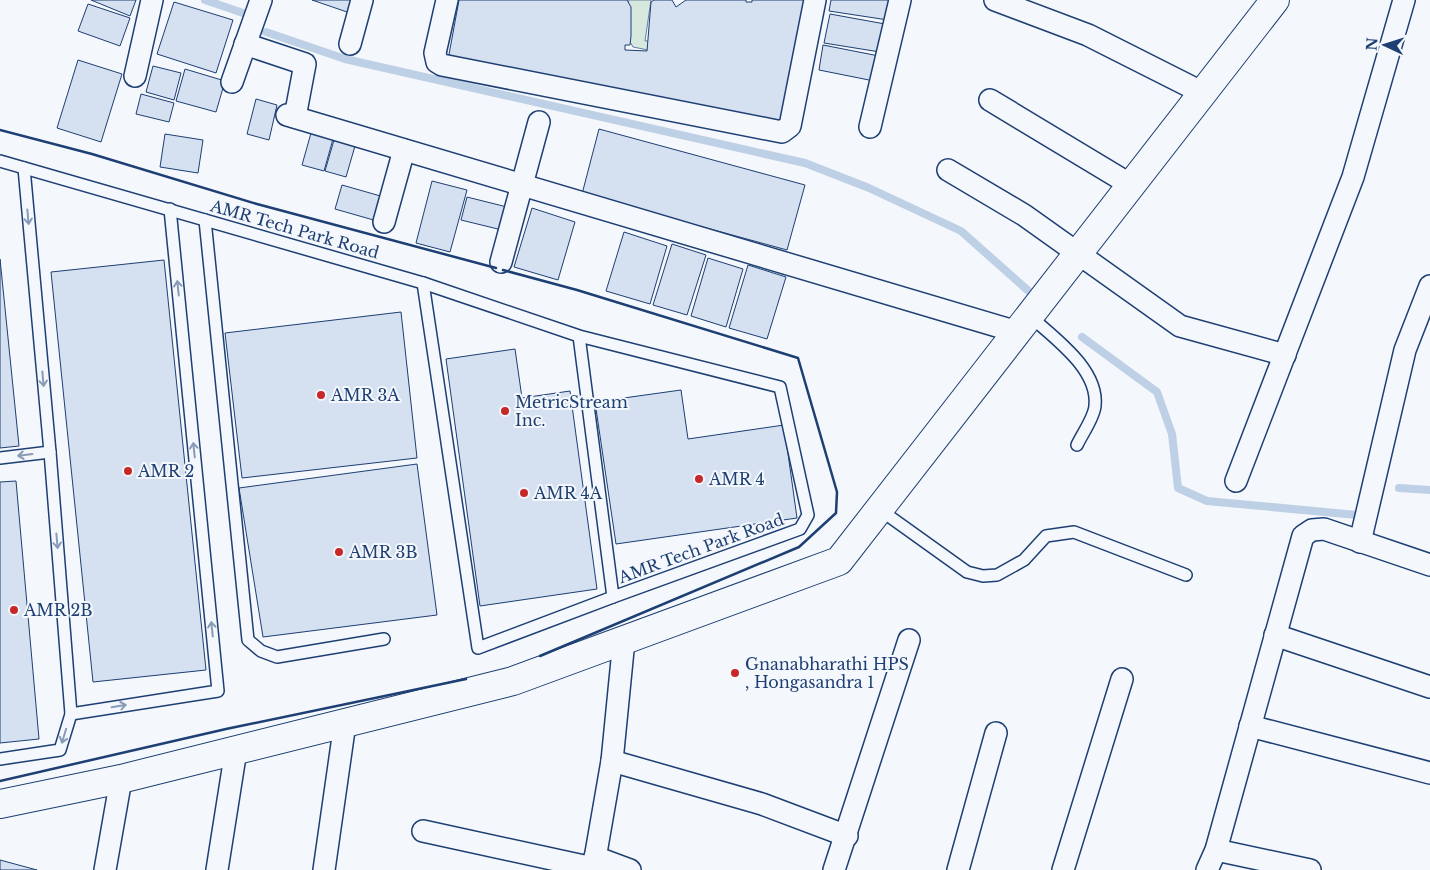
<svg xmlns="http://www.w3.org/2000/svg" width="1430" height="870" viewBox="0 0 1430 870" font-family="'Libre Baskerville',serif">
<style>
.green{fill:#d7e8df;stroke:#687fa3}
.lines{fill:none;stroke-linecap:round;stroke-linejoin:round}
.stream{stroke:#bed0e5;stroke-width:8}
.building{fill:#d5e0f0;stroke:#1d3f73}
.lane-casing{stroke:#1d3f73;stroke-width:14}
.street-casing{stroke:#1d3f73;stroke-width:24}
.secondary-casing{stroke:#1d3f73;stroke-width:30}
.lane{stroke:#f4f7fb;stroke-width:11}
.street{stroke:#f4f7fb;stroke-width:21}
.secondary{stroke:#f4f7fb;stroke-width:28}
.wall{stroke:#1d3f73;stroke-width:2.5}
.oneway{stroke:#889bb7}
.poi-dot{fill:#c62828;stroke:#f4f7fb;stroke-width:2}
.labels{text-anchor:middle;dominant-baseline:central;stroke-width:4;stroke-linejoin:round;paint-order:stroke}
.street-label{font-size:16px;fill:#1d3f73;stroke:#f4f7fb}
.poi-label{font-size:16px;fill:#1d3f73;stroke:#f4f7fb;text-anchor:start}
</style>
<rect width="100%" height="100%" fill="#f4f7fb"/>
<polygon class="green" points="629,0 651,0 645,41 649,41 648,50 633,47 629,40 620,35"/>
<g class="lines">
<g class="stream">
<polyline points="205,0 243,13"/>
<polyline points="266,32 345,59 805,163 869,188 961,231 1033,295"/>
<polyline points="1082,337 1157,392 1172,434 1178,488 1207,501 1357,515"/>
<polyline points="1399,488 1430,490"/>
</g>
</g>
<g class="building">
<polygon points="91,0 136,0 130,16"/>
<polygon points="312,0 354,0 350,13"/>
<polygon points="459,0 627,0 631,7 631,36 630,45 625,45 625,50 647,51 651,2 654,0 672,0 676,7 686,0 746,0 746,2 752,2 752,0 808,0 784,125 448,60"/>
<polygon points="831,0 891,0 888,20 829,11"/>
<polygon points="174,2 233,20 216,73 157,54"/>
<polygon points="88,4 130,18 120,46 78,31"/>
<polygon points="830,14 885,24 880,52 824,43"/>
<polygon points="823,45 879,56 874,81 819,70"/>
<polygon points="78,60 122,74 101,142 57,128"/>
<polygon points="153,66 181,73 174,100 146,92"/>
<polygon points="185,69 225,81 216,112 176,101"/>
<polygon points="141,94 174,103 169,122 136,114"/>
<polygon points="256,99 277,105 269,140 247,134"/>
<polygon points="599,129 805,185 787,250 582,194"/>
<polygon points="311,133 333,139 324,171 302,165"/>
<polygon points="165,134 203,140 198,173 160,167"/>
<polygon points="334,140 355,146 346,177 325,171"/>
<polygon points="432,181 467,190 450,252 416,243"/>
<polygon points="342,185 384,197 377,221 335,209"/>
<polygon points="467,197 507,207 502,230 461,220"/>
<polygon points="532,208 575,222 558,280 514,267"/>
<polygon points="624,232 667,246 650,304 606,291"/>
<polygon points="672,244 706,255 687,315 653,305"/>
<polygon points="708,258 743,269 726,327 691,316"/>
<polygon points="0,259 19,446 0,448"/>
<polygon points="164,260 206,670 93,682 51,272"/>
<polygon points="748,265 786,277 767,339 729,328"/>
<polygon points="401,312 417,458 242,478 225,333"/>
<polygon points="515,349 522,398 570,391 597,589 480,606 446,359"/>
<polygon points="681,390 688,439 784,425 797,518 616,544 595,402"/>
<polygon points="417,464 437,615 263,637 239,488"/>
<polygon points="16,481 39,739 0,743 0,482"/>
<polygon points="0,860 37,870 0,870"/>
</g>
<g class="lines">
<defs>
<g id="lane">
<polyline points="0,161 423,283 579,336 780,387 808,515 800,529 613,597 579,336"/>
<polyline points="205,220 248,640 261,651 277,657 384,639"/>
<polyline points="423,283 478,648 613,597"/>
<path d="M 1030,316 C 1054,338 1099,369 1095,406 C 1094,418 1082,434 1077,445"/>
<polyline points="0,458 50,452"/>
<polyline points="879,509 967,572 983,576 997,575 1024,560 1046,536 1074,532 1186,575"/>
<polyline points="71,714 218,691 170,209"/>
<polyline points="0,759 60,750 71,714 50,452 24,168"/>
</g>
<g id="street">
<polyline points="447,0 435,53 437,62 442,65 782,132 790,126 815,0"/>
<polyline points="995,0 1088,35 1203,93"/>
<polyline points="245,44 305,64 295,117"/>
<polyline points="350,44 362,0"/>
<polyline points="135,76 152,0"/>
<polyline points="232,82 261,0"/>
<polyline points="990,100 1131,185"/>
<polyline points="287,115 1017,332"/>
<polyline points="870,127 900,0"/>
<polyline points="948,170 1024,215 1180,326 1285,355"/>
<polyline points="384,222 404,150"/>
<polyline points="501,262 539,122"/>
<polyline points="1236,481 1353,177 1404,0"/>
<polyline points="1360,542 1405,350 1430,286"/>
<polyline points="1275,635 1430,687"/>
<polyline points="1250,726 1430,773"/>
<polyline points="612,761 762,804 847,836"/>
<polyline points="423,831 593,868"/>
<polyline points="1216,850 1310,870"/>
<polyline points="595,857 630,870"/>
<polyline points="105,870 121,779"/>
<polyline points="217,870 236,750"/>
<polyline points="324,870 345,723"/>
<polyline points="593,870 612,761 624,640"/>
<polyline points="834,870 909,640"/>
<polyline points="958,870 996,733"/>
<polyline points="1063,870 1122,679"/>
<polyline points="1207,870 1216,850 1303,536 1312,530 1324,529 1430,565"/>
</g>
<polyline id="secondary" points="0,804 121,779 513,681 839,561 1275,0"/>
</defs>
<use href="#lane" class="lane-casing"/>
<use href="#street" class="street-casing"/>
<use href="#secondary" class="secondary-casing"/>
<use href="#lane" class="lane"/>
<use href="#street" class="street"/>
<use href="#secondary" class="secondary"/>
<g class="wall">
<polyline points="0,130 92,154 257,204 496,268"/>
<polyline points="503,270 577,290 798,358 837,492 836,513 799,547 540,656"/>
<polyline points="0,781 226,729 466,679"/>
</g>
</g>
<defs><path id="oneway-shaft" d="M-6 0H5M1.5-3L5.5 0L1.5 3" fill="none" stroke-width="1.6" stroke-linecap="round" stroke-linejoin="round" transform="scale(1.25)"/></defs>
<g class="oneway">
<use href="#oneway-shaft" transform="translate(28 217) rotate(85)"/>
<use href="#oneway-shaft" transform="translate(178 288) rotate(-96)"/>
<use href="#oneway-shaft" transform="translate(43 379) rotate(85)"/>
<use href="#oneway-shaft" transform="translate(194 450) rotate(-96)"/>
<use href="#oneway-shaft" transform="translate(25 455) rotate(173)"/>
<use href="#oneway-shaft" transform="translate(57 541) rotate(85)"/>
<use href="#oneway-shaft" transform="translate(212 629) rotate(-96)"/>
<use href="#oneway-shaft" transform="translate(119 706) rotate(-9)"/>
<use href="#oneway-shaft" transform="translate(64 736) rotate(107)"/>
</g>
<g class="poi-dot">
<circle cx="321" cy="395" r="5"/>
<circle cx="505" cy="411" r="5"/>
<circle cx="128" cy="471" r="5"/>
<circle cx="699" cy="479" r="5"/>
<circle cx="524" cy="493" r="5"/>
<circle cx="339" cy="552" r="5"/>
<circle cx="14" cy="610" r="5"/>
<circle cx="735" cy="673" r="5"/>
</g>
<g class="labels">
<g class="street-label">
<text transform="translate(295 229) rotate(16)">AMR Tech Park Road</text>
<text transform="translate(701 548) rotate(-20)">AMR Tech Park Road</text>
</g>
<g class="poi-label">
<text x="331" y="395">AMR 3A</text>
<text x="515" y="402">MetricStream<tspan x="515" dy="18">Inc.</tspan></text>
<text x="138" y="471">AMR 2</text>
<text x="709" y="479">AMR 4</text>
<text x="534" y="493">AMR 4A</text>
<text x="349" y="552">AMR 3B</text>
<text x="24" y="610">AMR 2B</text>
<text x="745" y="664">Gnanabharathi HPS<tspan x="745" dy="18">, Hongasandra 1</tspan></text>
</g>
</g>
<g transform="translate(1385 45) rotate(274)" stroke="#f4f7fb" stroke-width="4" paint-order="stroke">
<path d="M0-4L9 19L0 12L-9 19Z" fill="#1d3f73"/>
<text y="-8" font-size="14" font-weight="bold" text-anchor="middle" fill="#1d3f73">N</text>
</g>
</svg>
